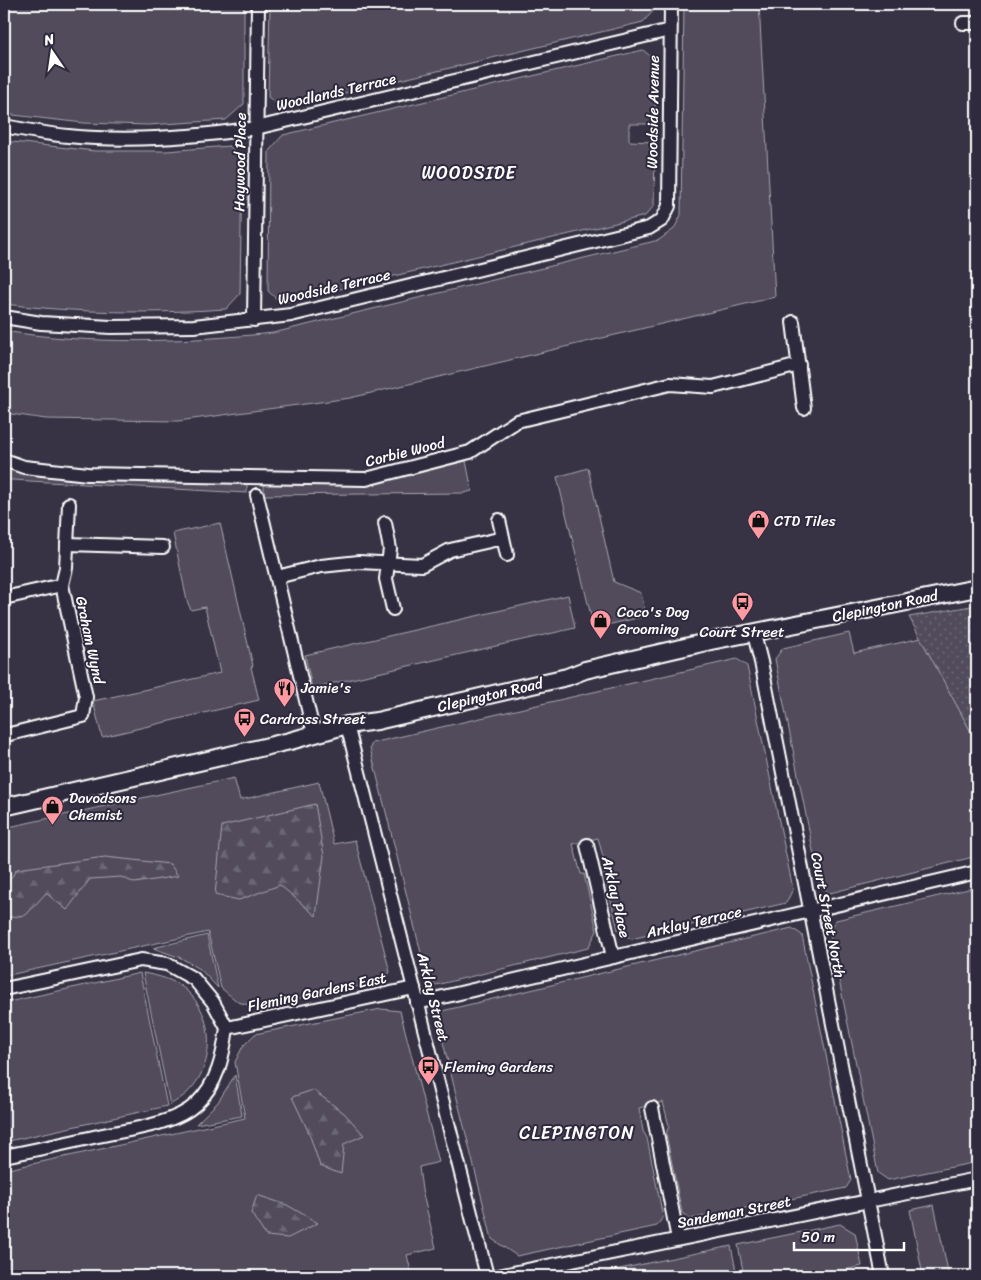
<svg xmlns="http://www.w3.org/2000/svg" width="981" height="1280" viewBox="0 0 981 1280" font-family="Sriracha,sans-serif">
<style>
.green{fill:#514c5c;stroke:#a8a6ae}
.forest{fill:url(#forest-firs);stroke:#a8a6ae}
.park{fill:url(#park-dots);stroke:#a8a6ae}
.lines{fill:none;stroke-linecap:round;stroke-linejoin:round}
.minor-casing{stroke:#fff;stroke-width:16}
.tertiary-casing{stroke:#fff;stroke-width:20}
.minor{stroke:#2f2a3d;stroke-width:12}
.tertiary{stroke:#2f2a3d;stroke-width:16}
.labels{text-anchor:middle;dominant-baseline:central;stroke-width:4;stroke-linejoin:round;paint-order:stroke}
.street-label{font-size:15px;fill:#fff;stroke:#2f2a3d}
.poi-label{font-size:15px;fill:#fff;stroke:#2f2a3d;text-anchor:start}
.quarter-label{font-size:18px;letter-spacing:1px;fill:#fff;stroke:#2f2a3d}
</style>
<defs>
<pattern id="forest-firs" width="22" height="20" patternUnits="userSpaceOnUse" patternTransform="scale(1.25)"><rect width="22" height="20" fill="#514c5c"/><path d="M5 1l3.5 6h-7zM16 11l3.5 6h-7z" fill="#6b6774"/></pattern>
<pattern id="park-dots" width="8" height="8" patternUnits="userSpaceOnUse" patternTransform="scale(1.25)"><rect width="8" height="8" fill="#514c5c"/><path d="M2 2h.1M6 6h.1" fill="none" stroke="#6b6774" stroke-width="1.8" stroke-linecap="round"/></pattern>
</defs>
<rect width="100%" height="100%" fill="#373345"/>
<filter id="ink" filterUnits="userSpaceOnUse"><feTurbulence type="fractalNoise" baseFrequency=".02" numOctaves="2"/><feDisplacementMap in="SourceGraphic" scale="10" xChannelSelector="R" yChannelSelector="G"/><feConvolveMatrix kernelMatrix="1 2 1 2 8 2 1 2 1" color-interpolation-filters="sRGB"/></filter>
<g filter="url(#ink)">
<g class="green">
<polygon points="4,4 244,4 244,104 226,120 148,125 84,123 4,114"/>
<polygon points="270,4 657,4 657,7 643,22 282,108 268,97"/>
<path d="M 684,4 L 759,4 L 775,297 L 350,398 L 178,421 L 46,419 L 4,413 L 4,331 C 92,345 184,342 273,333 L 659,240 L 674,229 L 681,215 Z"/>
<polygon points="643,50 655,60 655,124 629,124 629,141 655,142 654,206 645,216 281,303 268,291 269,151 283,135"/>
<path d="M 4,141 L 95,151 L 167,151 L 229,146 L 242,158 L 240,294 L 226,309 C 151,314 78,313 4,304 Z"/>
<polygon points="466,461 472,491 464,493 264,495 264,483 366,485"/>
<polygon points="4,466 20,473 82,480 247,483 247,493 12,480 4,479"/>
<polygon points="588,468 614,582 641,593 646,616 594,628 557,477"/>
<polygon points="220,523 253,666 251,667 259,700 102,737 93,701 220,673 205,607 191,610 187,601 173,533"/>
<polygon points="568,595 575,628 312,688 305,655"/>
<polygon points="849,633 854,653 921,638 977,743 977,856 830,893 820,886 775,659 783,648"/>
<polygon points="737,659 747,666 793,889 786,903 631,939 618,930 603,869 606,868 598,838 573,844 581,874 584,874 597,931 588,948 436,985 428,981 370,748 372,743"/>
<polygon points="234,778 240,800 319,782 334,844 355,840 390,972 384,981 256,1007 238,1002 221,988 208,932 4,976 4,828"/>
<polygon points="977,887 977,1162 888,1180 878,1173 829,930 836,920"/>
<polygon points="792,928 802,935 851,1180 846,1188 690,1219 682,1213 666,1134 669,1126 663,1102 639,1108 643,1131 647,1138 663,1217 657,1226 517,1256 492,1239 437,1018 442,1011"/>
<polygon points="207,935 218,988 200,969 181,958 153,948"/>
<polygon points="140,973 167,1106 4,1142 4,1003"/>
<path d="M 143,973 C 159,976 173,979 186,990 C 215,1015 216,1065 188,1092 C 183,1097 176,1101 170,1105 Z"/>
<polygon points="381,1009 400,1011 439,1162 419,1167 422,1190 436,1248 407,1255 412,1276 4,1276 4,1170 245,1118 235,1062 243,1046 255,1034"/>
<polygon points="235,1075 242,1116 196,1124 218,1102"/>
<polygon points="934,1205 949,1276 923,1276 910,1210"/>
<polygon points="840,1224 855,1233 862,1266 819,1276 744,1276 738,1245"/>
<polygon points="731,1246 737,1276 585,1276"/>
</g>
<g class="forest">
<polygon points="315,804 324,856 316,916 280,885 239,900 215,895 222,826"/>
<polygon points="105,857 170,864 178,876 135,883 121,877 90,879 67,910 46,893 26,915 4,918 4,888 17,869"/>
<polygon points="313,1090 344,1113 364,1135 344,1144 341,1174 320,1166 309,1133 292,1097"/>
<polygon points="257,1195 287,1205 318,1223 288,1238 266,1236 251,1213"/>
</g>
<polygon class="park" points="977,605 977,743 909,617"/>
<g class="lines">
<defs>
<g id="minor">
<polyline points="963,23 977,23"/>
<path d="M 4,126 C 25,130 47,134 68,136 C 129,142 196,137 256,128 L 670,30"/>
<polyline points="4,317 41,323 111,327 194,326 291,315 649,228 662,220 669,206 671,4"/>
<polyline points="254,320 258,4"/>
<polyline points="793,322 804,408"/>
<polyline points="4,460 24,467 88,474 366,479 470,452 517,421 670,384 713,387 799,365"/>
<polyline points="257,495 314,734"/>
<polyline points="499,520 507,555"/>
<polyline points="385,523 390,549 386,579 393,609"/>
<polyline points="67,544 163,547"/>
<polyline points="277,577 321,566 359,562 422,565 450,550 503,538"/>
<polyline points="4,598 62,585"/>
<polyline points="754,634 761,662 883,1276"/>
<polyline points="347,725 487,1276"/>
<polyline points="10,734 83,716 86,697 62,585 66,568 69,504"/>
<polyline points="587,845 613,957"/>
<polyline points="4,989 141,960 167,964 194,979 213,1002 227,1028"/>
<polyline points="417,1003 977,872"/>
<polyline points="227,1028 414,988"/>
<polyline points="652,1108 678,1239"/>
<path d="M 4,1156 C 35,1150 67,1143 98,1136 C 126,1130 174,1125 196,1104 C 218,1083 223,1057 227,1028"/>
<polyline points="498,1276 977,1179"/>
</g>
<polyline id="tertiary" points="4,807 290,741 347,725 377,721 567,677 585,670 711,641 977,588"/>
</defs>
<use href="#minor" class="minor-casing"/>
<use href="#tertiary" class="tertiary-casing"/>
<use href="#minor" class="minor"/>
<use href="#tertiary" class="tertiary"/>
</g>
</g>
<defs>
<symbol id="shop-pin" viewBox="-11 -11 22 30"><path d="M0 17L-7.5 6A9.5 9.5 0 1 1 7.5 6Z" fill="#ff9aa2" stroke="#2f2a3d"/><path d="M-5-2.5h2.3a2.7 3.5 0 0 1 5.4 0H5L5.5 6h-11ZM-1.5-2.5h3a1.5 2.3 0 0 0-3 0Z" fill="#111"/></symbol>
<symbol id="bus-pin" viewBox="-11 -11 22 30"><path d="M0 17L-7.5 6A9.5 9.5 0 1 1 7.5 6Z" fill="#ff9aa2" stroke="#2f2a3d"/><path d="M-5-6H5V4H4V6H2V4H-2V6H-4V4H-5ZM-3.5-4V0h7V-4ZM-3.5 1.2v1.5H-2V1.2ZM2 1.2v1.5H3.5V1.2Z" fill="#111"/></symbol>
<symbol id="restaurant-pin" viewBox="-11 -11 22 30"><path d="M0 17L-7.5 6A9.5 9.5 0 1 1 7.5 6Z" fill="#ff9aa2" stroke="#2f2a3d"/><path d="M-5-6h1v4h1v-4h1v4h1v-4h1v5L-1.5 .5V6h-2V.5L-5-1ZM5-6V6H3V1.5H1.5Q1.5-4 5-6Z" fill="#111"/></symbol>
</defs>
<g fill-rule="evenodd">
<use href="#shop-pin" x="746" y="508" width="25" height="34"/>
<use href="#bus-pin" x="730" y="590" width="25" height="34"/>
<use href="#shop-pin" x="588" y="608" width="25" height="34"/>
<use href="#restaurant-pin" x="272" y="676" width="25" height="34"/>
<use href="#bus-pin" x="232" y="706" width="25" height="34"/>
<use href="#shop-pin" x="40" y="794" width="25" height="34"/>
<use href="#bus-pin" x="416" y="1054" width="25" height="34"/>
</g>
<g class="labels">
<g class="street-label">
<text transform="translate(336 92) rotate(-13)">Woodlands Terrace</text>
<text transform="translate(653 112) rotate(-89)">Woodside Avenue</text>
<text transform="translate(240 162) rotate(-89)">Haywood Place</text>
<text transform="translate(334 287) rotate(-13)">Woodside Terrace</text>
<text transform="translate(405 452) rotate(-14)">Corbie Wood</text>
<text transform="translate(885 606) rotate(-12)">Clepington Road</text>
<text transform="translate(90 640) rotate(78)">Graham Wynd</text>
<text transform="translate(490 695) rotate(-13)">Clepington Road</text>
<text transform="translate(616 897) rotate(77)">Arklay Place</text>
<text transform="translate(828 915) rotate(79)">Court Street North</text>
<text transform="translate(694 922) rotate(-13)">Arklay Terrace</text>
<text transform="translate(317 992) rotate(-12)">Fleming Gardens East</text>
<text transform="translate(433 997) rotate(76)">Arklay Street</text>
<text transform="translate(734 1212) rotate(-11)">Sandeman Street</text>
</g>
<g class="poi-label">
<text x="774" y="521">CTD Tiles</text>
<text x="617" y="612">Coco's Dog<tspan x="617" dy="17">Grooming</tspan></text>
<text x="742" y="632" text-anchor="middle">Court Street</text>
<text x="301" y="688">Jamie's</text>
<text x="260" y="719">Cardross Street</text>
<text x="69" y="798">Davodsons<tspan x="69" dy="17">Chemist</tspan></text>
<text x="444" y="1067">Fleming Gardens</text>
</g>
<g class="quarter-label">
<text x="469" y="173">WOODSIDE</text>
<text x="577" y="1133">CLEPINGTON</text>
</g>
</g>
<rect width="981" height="1280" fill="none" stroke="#2f2a3d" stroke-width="20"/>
<rect x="10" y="10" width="961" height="1260" fill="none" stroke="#fff" stroke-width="2" filter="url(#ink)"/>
<g transform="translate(52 52) rotate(347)" stroke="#2f2a3d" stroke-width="4" paint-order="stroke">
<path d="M0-4L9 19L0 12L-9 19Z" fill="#ffffff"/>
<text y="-8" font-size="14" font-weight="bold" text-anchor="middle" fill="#ffffff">N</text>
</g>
<path d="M794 1242v8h110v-8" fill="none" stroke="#ffffff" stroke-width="2.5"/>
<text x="801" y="1242" font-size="15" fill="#ffffff" stroke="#2f2a3d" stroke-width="4" paint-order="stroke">50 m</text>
</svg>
